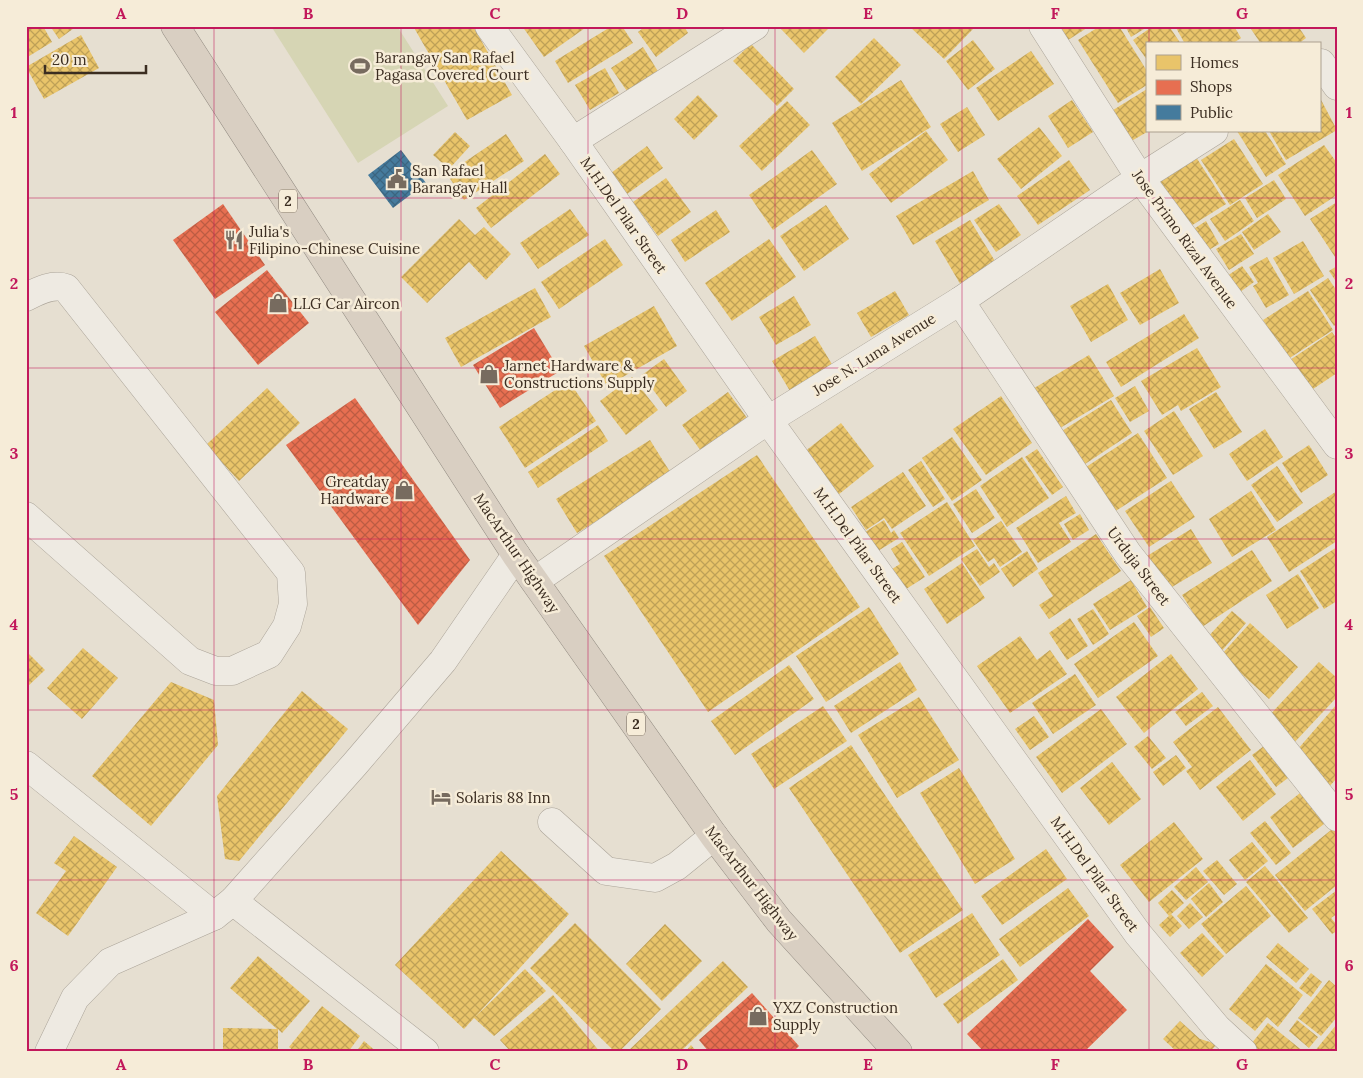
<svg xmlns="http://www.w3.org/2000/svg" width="1363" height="1078" viewBox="0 0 1363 1078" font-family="Lora,serif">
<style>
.pitch{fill:#d6d5b4}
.homes{fill:url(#homes-cross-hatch)}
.shops{fill:url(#shops-cross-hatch)}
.public{fill:url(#public-cross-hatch)}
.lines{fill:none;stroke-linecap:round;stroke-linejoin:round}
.minor-casing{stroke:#aba499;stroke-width:29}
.highway-casing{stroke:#918a80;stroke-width:29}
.minor{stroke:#eeeae2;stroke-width:28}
.highway{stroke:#d9cfc2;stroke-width:28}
.grid{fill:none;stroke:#c2185b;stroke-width:1;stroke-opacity:0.55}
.labels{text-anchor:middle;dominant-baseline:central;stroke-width:5;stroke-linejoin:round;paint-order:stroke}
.shield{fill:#f6ecd8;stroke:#736658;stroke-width:1}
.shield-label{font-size:14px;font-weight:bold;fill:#3b2d21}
.poi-label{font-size:15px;fill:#3b2d21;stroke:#f6ecd8;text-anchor:start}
.street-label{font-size:15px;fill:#3b2d21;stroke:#f6ecd8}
.neatline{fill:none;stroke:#c2185b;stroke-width:2}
.grid-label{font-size:16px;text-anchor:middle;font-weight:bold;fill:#c2185b}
</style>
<defs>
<pattern id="homes-cross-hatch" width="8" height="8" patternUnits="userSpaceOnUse" patternTransform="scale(1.25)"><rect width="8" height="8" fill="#e9c46a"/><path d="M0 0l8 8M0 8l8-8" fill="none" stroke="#bea057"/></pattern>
<pattern id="shops-cross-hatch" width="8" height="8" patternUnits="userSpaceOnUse" patternTransform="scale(1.25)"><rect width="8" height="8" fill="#e76f51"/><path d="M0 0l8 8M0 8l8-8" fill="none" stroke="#bc5c43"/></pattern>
<pattern id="public-cross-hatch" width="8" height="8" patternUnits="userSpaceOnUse" patternTransform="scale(1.25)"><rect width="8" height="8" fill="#457b9d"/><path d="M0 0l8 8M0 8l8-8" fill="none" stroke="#3b6580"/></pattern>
</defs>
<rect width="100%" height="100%" fill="#e6dfd1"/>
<polygon class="pitch" points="271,26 397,26 448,106 358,163"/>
<g class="homes">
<polygon points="26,26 43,26 52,42 26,58"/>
<polygon points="50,26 77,26 59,39"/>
<polygon points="413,26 473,26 512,95 467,120"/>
<polygon points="522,26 588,26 544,57"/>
<polygon points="612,26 622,26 633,43 568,83 555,61"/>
<polygon points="646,26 684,26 688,33 656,57 638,32"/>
<polygon points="782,26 829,26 830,27 804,53 780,28"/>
<polygon points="909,26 976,26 944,59"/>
<polygon points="1056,26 1090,26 1065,42"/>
<polygon points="1100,26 1119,26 1147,71 1147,85 1118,103 1078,40"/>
<polygon points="1125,26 1149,26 1131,37"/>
<polygon points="1153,26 1169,26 1181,44 1147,44 1147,60 1133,40"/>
<polygon points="1175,26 1234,26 1241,38 1232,44 1185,44"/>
<polygon points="1249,26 1298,26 1306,38 1298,44 1261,44"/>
<polygon points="81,35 99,68 44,99 26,67"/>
<polygon points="874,38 901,65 861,104 835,77"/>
<polygon points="973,40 995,69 968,90 946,61"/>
<polygon points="751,44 794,89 777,106 733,61"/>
<polygon points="643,47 659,73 629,94 611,68"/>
<polygon points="1031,51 1054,84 998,121 976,88"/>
<polygon points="605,68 619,93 590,110 575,85"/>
<polygon points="901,80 931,127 862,171 832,123"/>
<polygon points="1147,89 1147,132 1128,143 1110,112"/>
<polygon points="698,95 718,116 694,140 674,119"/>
<polygon points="1319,96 1337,130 1286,160 1269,131 1319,131"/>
<polygon points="1072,100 1093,132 1068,148 1048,116"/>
<polygon points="787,101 810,125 762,171 739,146"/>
<polygon points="967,107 985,135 958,152 940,124"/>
<polygon points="1039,127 1062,156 1021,189 997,159"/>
<polygon points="926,131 948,160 891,203 869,174"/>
<polygon points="1237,131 1265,131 1286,164 1266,177"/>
<polygon points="455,132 470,146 449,169 433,155"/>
<polygon points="506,134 524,161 464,200 447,174"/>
<polygon points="1234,139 1263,184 1230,205 1201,160"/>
<polygon points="1324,145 1337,163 1337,195 1305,216 1278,175"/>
<polygon points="647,146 663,168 623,197 607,176"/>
<polygon points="812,150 837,184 773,230 749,195"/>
<polygon points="545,154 560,174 491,228 476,208"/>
<polygon points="1196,157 1226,204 1186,229 1157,183"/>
<polygon points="1069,160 1090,190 1038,225 1017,196"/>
<polygon points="973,171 989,200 913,245 896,216"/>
<polygon points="666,178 691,212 658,236 633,202"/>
<polygon points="1274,180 1286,199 1257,218 1245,198"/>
<polygon points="1240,200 1254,221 1225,241 1210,219"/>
<polygon points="1337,202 1337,260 1310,219"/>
<polygon points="999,204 1021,235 996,252 974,220"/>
<polygon points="826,205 849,239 804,271 780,236"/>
<polygon points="570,209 589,235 538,269 520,243"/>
<polygon points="716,210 730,232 685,262 671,240"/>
<polygon points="1268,214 1281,232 1254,250 1242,232"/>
<polygon points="459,219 475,235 484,227 511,254 486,280 469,262 427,303 401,277"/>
<polygon points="970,220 998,266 962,287 935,241"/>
<polygon points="1206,221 1219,244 1202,254 1189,232"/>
<polygon points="1241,234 1254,254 1229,270 1216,249"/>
<polygon points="605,239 623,265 559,309 541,282"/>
<polygon points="769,239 796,277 732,321 705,283"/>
<polygon points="1303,241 1324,276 1294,294 1273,258"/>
<polygon points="1267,257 1289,295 1266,308 1253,286 1258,283 1249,267"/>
<polygon points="1242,266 1254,282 1233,297 1221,280"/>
<polygon points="1337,266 1337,283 1329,271"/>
<polygon points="1160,269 1179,303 1140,325 1120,293"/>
<polygon points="1328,278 1337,291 1337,323 1334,326 1310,290"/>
<polygon points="1108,284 1128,320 1091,342 1070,306"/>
<polygon points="535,288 551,317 461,367 445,338"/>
<polygon points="895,291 909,315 871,337 857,313"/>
<polygon points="1308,291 1333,330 1288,359 1263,320"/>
<polygon points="794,296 811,325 776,345 759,317"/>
<polygon points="654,306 677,346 607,386 584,346"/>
<polygon points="1184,314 1199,338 1121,387 1106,362"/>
<polygon points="1332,332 1337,339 1337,373 1307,393 1287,362"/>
<polygon points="815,336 836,371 793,396 772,361"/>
<polygon points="1197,348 1221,387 1181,411 1178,405 1162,415 1141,381"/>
<polygon points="1089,355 1114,396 1055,431 1031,390"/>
<polygon points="664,359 687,391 666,407 642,375"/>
<polygon points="632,377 658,410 626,435 600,401"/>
<polygon points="569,381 596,421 525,468 499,427"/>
<polygon points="1135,386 1149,411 1130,422 1115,398"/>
<polygon points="267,388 300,423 239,481 206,445"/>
<polygon points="728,392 750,422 704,455 682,425"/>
<polygon points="1216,392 1242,432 1214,449 1189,409"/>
<polygon points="1001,396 1032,443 986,475 953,429"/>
<polygon points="1111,400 1132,433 1079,468 1057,434"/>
<polygon points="1174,411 1203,456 1173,475 1144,431"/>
<polygon points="841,423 874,466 833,499 799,456"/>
<polygon points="598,425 608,441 538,488 528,472"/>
<polygon points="1265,429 1283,457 1247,481 1229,454"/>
<polygon points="1138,433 1167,478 1111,514 1083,469"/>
<polygon points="952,437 982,480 952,501 922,458"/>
<polygon points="650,440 672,475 577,533 556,499"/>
<polygon points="1309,445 1328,475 1301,493 1282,463"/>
<polygon points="1037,449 1063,487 1052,495 1025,457"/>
<polygon points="757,455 860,607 708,712 604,556"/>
<polygon points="1022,457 1049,498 1007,527 980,486"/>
<polygon points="921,461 945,499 933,507 908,470"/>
<polygon points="1277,466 1303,503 1277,522 1251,485"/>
<polygon points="903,472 926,506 892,529 884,518 866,530 851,507"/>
<polygon points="1171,481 1195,517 1149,547 1125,511"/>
<polygon points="976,489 995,518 972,533 953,504"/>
<polygon points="1251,491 1276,530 1232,557 1209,519"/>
<polygon points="1337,491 1337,541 1289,572 1267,537"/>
<polygon points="1066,496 1076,513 1059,523 1071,542 1038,563 1016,528"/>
<polygon points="947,502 975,546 929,576 900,533"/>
<polygon points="1080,514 1089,530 1073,540 1064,524"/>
<polygon points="884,520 891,533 894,530 899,538 873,554 862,534"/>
<polygon points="1001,521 1022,552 1000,567 994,558 988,562 973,540"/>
<polygon points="1191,529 1212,563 1167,590 1147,556"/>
<polygon points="1096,534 1121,571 1049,619 1039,605 1053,596 1038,573"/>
<polygon points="902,542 925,577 903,591 889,571 900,564 891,549"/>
<polygon points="1337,547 1337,601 1324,609 1300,571"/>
<polygon points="977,549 989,567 994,563 1000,572 980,586 961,559"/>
<polygon points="1252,550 1272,581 1202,627 1182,595"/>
<polygon points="1027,551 1038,569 1013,587 1001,569"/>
<polygon points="962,563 985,598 947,624 924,589"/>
<polygon points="1298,574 1319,608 1287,629 1266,595"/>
<polygon points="1131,580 1147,607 1110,630 1093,604"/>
<polygon points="869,607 899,654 826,702 796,656"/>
<polygon points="1150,607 1164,628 1151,637 1137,616"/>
<polygon points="1093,609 1109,634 1093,645 1077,619"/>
<polygon points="1232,611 1246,623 1219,654 1204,641"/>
<polygon points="1070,618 1088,646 1067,660 1049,633"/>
<polygon points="1134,622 1158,656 1098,698 1074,664"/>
<polygon points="1250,623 1298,667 1269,699 1221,655"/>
<polygon points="1020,636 1037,660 1050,650 1067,674 1010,713 977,666"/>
<polygon points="83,648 118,678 82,719 47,688"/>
<polygon points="26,651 45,670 26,688"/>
<polygon points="1171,654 1198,689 1144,733 1116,697"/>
<polygon points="900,662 917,690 851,733 834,706"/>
<polygon points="1319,662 1337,678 1337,697 1292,745 1265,720"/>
<polygon points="789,665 814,699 735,755 711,721"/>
<polygon points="1075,674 1096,705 1053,734 1032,703"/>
<polygon points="171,682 214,700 218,745 151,826 92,776"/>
<polygon points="302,691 348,729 239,861 225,859 217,796"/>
<polygon points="1202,692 1213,706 1186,726 1175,712"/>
<polygon points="919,697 959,760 897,798 858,735"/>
<polygon points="1337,704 1337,778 1328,788 1291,757"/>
<polygon points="823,706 847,741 774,789 751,754"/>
<polygon points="1218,707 1251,750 1200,790 1186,771 1192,767 1173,742"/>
<polygon points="1101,709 1127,744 1062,793 1036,757"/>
<polygon points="1034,716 1049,737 1030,750 1015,729"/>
<polygon points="1148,736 1166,758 1152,769 1134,747"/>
<polygon points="851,745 963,910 900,953 789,788"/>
<polygon points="1264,746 1288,778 1276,787 1252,755"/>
<polygon points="1176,755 1186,768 1163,786 1153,772"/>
<polygon points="1250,760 1276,794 1243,821 1216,787"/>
<polygon points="1112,762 1141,799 1109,825 1080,788"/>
<polygon points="959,768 1015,859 975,884 920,793"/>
<polygon points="1300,793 1324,824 1293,848 1270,817"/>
<polygon points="1265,821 1291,853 1276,865 1250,833"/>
<polygon points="1174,822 1203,859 1149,902 1120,865"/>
<polygon points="1336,826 1337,885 1305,911 1275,875"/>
<polygon points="74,836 117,867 68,936 36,913 66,871 54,863"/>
<polygon points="1252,842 1268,861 1245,880 1229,860"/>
<polygon points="1046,849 1067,879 1002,925 981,896"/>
<polygon points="501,851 569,914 476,1016 525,969 546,991 494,1036 474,1018 464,1029 395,965"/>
<polygon points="1217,860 1237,884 1224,895 1203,871"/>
<polygon points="1265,866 1308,918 1289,933 1246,882"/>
<polygon points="1196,867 1208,882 1186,900 1174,887"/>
<polygon points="1209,883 1223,902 1206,917 1191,899"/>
<polygon points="1246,886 1271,916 1226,954 1201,924"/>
<polygon points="1068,888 1089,916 1020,967 999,939"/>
<polygon points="1172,890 1184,903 1169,916 1158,903"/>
<polygon points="1337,890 1337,914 1331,918 1337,925 1337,931 1332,934 1312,909"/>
<polygon points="1190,903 1203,917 1189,929 1177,916"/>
<polygon points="972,913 1000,955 936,998 908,955"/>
<polygon points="1171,914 1182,926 1170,937 1159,925"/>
<polygon points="575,923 661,1009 619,1052 615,1052 530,968"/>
<polygon points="665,924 702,961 662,1001 626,964"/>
<polygon points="1202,933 1224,956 1202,977 1180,953"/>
<polygon points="1278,943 1309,969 1296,983 1266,957"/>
<polygon points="258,956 310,1001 282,1033 278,1029 278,1052 223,1052 223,1028 277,1029 230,988"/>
<polygon points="1003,959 1018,980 958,1024 943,1004"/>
<polygon points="723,961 748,987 680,1052 630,1052 629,1050"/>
<polygon points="1266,964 1303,995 1278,1027 1267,1017 1255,1031 1229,1009"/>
<polygon points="1311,973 1322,982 1311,997 1299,988"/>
<polygon points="1329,980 1337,987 1337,1017 1321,1036 1298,1018"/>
<polygon points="553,995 600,1052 511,1052 500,1040"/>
<polygon points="322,1006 360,1036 348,1052 295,1052 289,1047"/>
<polygon points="1297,1020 1318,1037 1309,1048 1289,1031"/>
<polygon points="1180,1021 1200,1039 1217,1044 1210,1052 1177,1052 1163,1039"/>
<polygon points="1268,1023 1304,1052 1251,1052 1247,1049"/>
<polygon points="1337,1024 1337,1052 1314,1052"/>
<polygon points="364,1041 377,1052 356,1052"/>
<polygon points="691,1045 697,1052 685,1052"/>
</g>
<g class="shops">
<polygon points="223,204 265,265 215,299 173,240"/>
<polygon points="267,270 309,323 258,365 215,312"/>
<polygon points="534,328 560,371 500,408 473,365"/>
<polygon points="355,398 470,560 418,625 286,445"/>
<polygon points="1088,919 1114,947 1090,971 1127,1010 1084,1052 984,1052 967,1034"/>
<polygon points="752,993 799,1046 793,1052 709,1052 699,1040"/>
</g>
<polygon class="public" points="401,150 426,183 393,208 368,175"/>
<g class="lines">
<defs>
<g id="minor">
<polyline points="489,26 573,141 768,420 1138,934 1217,1028 1243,1052"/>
<polyline points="1043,26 1140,178 1337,445"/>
<polyline points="1321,63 1337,86"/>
<polyline points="573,141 755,26"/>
<path d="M 26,297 C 38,291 53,283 66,288 L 291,573 L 293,604 L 287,626 L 269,654 L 232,671 L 216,671 L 190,661 L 26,516"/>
<polyline points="960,301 1128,554 1337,817"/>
<polyline points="536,580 768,420 960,301 1140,178 1214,131"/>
<polyline points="26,765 214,916 233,901 355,764 443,661 516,555"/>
<polyline points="552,822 606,871 655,878 677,866 714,836"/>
<polyline points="233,901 425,1052"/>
<polyline points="49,1052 75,998 110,962 214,916"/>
</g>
<polyline id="highway" points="175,26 516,555 714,836 779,921 898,1052"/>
</defs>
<use href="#minor" class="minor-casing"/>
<use href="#highway" class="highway-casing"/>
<use href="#minor" class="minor"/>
<use href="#highway" class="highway"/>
</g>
<path class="grid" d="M 214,26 L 214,1052M 401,26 L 401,1052M 588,26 L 588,1052M 775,26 L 775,1052M 962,26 L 962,1052M 1149,26 L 1149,44M 1149,131 L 1149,1052M 26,198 L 1337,198M 26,368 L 1337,368M 26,539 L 1337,539M 26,710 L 1337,710M 26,880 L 1337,880"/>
<defs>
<symbol id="stadium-bare" viewBox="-9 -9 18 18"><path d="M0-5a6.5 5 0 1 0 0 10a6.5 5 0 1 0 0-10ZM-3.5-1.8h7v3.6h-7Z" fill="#776b5f" stroke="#f6ecd8" stroke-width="2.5" paint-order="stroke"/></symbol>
<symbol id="civic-bare" viewBox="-9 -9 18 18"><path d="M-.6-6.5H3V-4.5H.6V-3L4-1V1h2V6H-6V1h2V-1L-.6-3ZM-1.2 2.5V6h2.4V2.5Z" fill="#776b5f" stroke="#f6ecd8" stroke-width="2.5" paint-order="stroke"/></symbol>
<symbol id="restaurant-bare" viewBox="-9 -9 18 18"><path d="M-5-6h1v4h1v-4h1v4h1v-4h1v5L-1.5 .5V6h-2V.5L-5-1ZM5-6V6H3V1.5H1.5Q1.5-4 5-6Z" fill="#776b5f" stroke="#f6ecd8" stroke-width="2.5" paint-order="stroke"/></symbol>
<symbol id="shop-bare" viewBox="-9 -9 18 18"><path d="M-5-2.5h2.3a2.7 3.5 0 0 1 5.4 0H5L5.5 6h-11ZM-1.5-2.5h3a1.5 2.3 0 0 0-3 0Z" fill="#776b5f" stroke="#f6ecd8" stroke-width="2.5" paint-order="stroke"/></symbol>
<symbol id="hotel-bare" viewBox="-9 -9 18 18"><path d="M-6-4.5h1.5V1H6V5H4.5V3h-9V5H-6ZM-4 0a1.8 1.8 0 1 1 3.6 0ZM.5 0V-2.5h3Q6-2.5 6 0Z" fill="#776b5f" stroke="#f6ecd8" stroke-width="2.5" paint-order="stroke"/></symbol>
</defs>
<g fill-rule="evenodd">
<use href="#stadium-bare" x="346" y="52" width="28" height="28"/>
<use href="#civic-bare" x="383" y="165" width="28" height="28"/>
<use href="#restaurant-bare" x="220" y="226" width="28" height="28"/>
<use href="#shop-bare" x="264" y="289" width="28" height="28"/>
<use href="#shop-bare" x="475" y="360" width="28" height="28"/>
<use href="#shop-bare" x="390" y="476" width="28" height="28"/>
<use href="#hotel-bare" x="427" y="783" width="28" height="28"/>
<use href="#shop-bare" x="744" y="1002" width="28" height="28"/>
</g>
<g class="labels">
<g class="shield">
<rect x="279" y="189.5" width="18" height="23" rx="4"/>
<rect x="627" y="712.5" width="18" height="23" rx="4"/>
</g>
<g class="shield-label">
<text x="288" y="201">2</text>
<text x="636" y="724">2</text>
</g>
<g class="poi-label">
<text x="375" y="57">Barangay San Rafael<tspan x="375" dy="17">Pagasa Covered Court</tspan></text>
<text x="412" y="170">San Rafael<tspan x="412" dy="17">Barangay Hall</tspan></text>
<text x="249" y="231">Julia's<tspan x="249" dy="17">Filipino-Chinese Cuisine</tspan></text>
<text x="293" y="303">LLG Car Aircon</text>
<text x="504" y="365">Jarnet Hardware &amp;<tspan x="504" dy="17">Constructions Supply</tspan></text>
<text x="389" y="481" text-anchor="end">Greatday<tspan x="389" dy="17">Hardware</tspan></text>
<text x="456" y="797">Solaris 88 Inn</text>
<text x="773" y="1007">YXZ Construction<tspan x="773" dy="17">Supply</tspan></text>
</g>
<g class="street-label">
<text transform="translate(624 215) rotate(55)">M.H.Del Pilar Street</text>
<text transform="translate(1185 239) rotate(54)">Jose Primo Rizal Avenue</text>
<text transform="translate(874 354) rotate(-32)">Jose N. Luna Avenue</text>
<text transform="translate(858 545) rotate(54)">M.H.Del Pilar Street</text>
<text transform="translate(517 553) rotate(56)">MacArthur Highway</text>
<text transform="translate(1139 566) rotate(53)">Urduja Street</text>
<text transform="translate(1095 874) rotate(54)">M.H.Del Pilar Street</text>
<text transform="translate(752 883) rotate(52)">MacArthur Highway</text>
</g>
</g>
<rect width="1363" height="1078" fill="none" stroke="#f6ecd8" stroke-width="55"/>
<rect x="1146" y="42" width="175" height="90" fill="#f6ecd8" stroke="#aba08f"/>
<rect x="1156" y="55" width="25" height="15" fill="#e9c46a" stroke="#aba08f"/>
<text x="1190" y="68" font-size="15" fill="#3b2d21">Homes</text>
<rect x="1156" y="80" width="25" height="15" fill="#e76f51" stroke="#aba08f"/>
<text x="1190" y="92" font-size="15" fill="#3b2d21">Shops</text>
<rect x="1156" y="105" width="25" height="15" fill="#457b9d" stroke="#aba08f"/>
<text x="1190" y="118" font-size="15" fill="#3b2d21">Public</text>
<path d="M45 65v8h101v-8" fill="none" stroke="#3b2d21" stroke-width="2.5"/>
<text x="52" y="65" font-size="15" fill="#3b2d21" stroke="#f6ecd8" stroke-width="4" paint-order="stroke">20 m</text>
<rect x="28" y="28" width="1308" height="1022" class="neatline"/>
<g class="grid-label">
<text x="121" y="19">A</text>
<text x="308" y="19">B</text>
<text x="495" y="19">C</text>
<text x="682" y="19">D</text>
<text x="868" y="19">E</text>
<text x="1055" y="19">F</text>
<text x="1242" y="19">G</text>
<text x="14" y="118">1</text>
<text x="1349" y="118">1</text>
<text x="14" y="289">2</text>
<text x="1349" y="289">2</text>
<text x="14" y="459">3</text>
<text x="1349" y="459">3</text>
<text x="14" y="630">4</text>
<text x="1349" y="630">4</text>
<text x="14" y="800">5</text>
<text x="1349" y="800">5</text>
<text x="14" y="971">6</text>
<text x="1349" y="971">6</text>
<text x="121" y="1070">A</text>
<text x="308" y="1070">B</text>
<text x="495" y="1070">C</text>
<text x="682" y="1070">D</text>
<text x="868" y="1070">E</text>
<text x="1055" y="1070">F</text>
<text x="1242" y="1070">G</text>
</g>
</svg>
